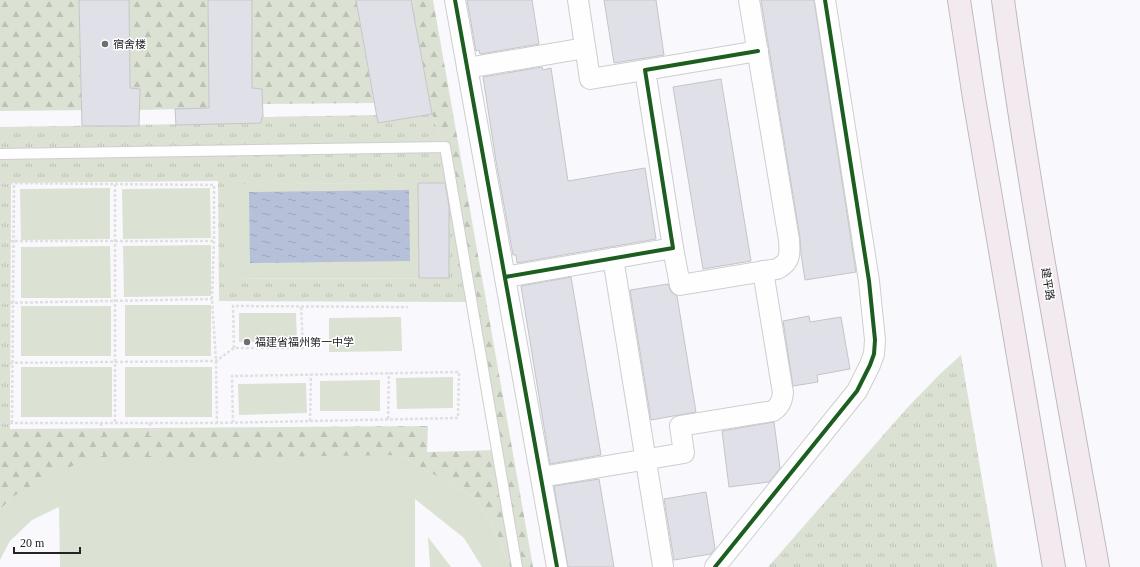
<svg xmlns="http://www.w3.org/2000/svg" width="1140" height="567" viewBox="0 0 1140 567" font-family="'Times New Roman','Noto Sans SC',serif">
<style>
.grass{fill:url(#grass-tufts);fill-rule:evenodd}
.forest{fill:url(#forest-firs)}
.pitch{fill:#dbe1d3}
.water{fill:url(#water-ripples)}
.building{fill:#e0e0e8;stroke:#c5c5c8}
.lines{fill:none;stroke-linecap:round;stroke-linejoin:round}
.service-casing{stroke:#ceced0;stroke-width:12}
.minor-casing{stroke:#ceced0;stroke-width:22}
.trunk-casing{stroke:#c0b9bf;stroke-width:24}
.path{stroke:#e0e0e1;stroke-width:2.5;stroke-dasharray:3 2;stroke-linecap:butt}
.service{stroke:#fefeff;stroke-width:10}
.minor{stroke:#fefeff;stroke-width:20}
.trunk{stroke:#f2eaef;stroke-width:22}
.cycleway-casing{stroke:#fff;stroke-width:6}
.cycleway{stroke:#1b5e20;stroke-width:4}
.poi-dot{fill:#6e6e71;stroke:#fff;stroke-width:1.5}
.labels{text-anchor:middle;dominant-baseline:central;stroke-width:3;stroke-linejoin:round;paint-order:stroke}
.poi-label{font-size:11px;fill:#232326;stroke:#fff;text-anchor:start}
.street-label{font-size:11px;fill:#232326;stroke:#fff}
</style>
<defs>
<pattern id="grass-tufts" width="24" height="20" patternUnits="userSpaceOnUse"><rect width="24" height="20" fill="#dbe1d3"/><path d="M3 7l-1-3M5 7V3M7 7l1-3M15 17l-1-3M17 17v-4M19 17l1-3" fill="none" stroke="#bcc1b5"/></pattern>
<pattern id="forest-firs" width="22" height="20" patternUnits="userSpaceOnUse"><rect width="22" height="20" fill="#dbe1d3"/><path d="M5 1l3.5 6h-7zM16 11l3.5 6h-7z" fill="#bcc1b5"/></pattern>
<pattern id="water-ripples" width="26" height="14" patternUnits="userSpaceOnUse"><rect width="26" height="14" fill="#b6c0d9"/><path d="M2 4q2-2 4 0t4 0M15 11q2-2 4 0t4 0" fill="none" stroke="#9ca5ba"/></pattern>
</defs>
<rect width="100%" height="100%" fill="#f9f9fd"/>
<g class="grass">
<path d="M 432,114 L 445,147 L 472,302 L 219,301 L 218,181 L 11,183 L 10,429 L 0,429 L 0,127 L 261,123 L 262,117 L 377,115 L 378,123 ZM 448,183 L 448,278 L 230,279 L 230,184 Z"/>
<polygon points="961,355 997,567 768,567 907,408 940,374"/>
</g>
<g class="forest">
<polygon points="0,0 79,0 81,87 93,110 0,111"/>
<polygon points="129,0 208,0 209,84 218,108 139,110 140,89 130,88"/>
<polygon points="252,0 356,0 374,103 262,104 252,88"/>
<polygon points="411,0 433,0 533,567 510,567 495,530 476,499 400,455 12,497 0,510 0,429 428,426 427,452 497,450 445,147 432,114"/>
</g>
<g class="pitch">
<polygon points="418,183 419,278 230,279 230,184"/>
<polygon points="110,188 110,239 21,240 20,189"/>
<polygon points="210,188 211,238 123,239 122,189"/>
<polygon points="211,245 211,296 124,297 123,246"/>
<polygon points="110,246 111,298 21,298 21,247"/>
<rect x="125" y="305" width="86" height="51"/>
<rect x="21" y="306" width="90" height="50"/>
<polygon points="239,313 296,313 297,342 239,342"/>
<polygon points="401,317 402,351 329,352 329,318"/>
<rect x="21" y="367" width="91" height="50"/>
<rect x="125" y="367" width="87" height="50"/>
<polygon points="453,377 453,408 397,409 396,378"/>
<polygon points="380,380 380,411 320,411 320,381"/>
<polygon points="306,383 307,413 239,415 238,384"/>
<polygon points="400,455 476,499 495,530 510,567 482,567 464,538 415,499 415,567 60,567 59,507 32,520 10,541 0,560 0,510 12,497 48,476 89,459"/>
<polygon points="428,537 451,567 430,567"/>
</g>
<polygon class="water" points="409,190 410,261 250,263 249,192"/>
<g class="building">
<polygon points="79,0 129,0 130,88 140,89 139,126 82,126"/>
<polygon points="208,0 252,0 252,88 262,89 263,117 262,117 261,123 176,125 175,109 209,108"/>
<polygon points="356,0 411,0 432,114 378,123"/>
<polygon points="467,0 532,0 539,44 480,54 479,50 476,51"/>
<polygon points="604,0 656,0 664,55 614,63"/>
<polygon points="761,0 814,0 856,272 805,280 801,254 800,238"/>
<polygon points="542,67 543,70 551,68 568,181 645,168 656,239 517,263 516,255 513,255 496,161 483,77"/>
<polygon points="721,79 751,261 703,269 673,87"/>
<polygon points="418,183 445,183 449,206 449,278 419,278"/>
<polygon points="571,277 601,455 550,464 521,286"/>
<polygon points="668,284 671,292 677,296 696,412 651,420 630,290"/>
<polygon points="809,316 810,322 841,317 850,369 817,375 818,382 793,386 783,321"/>
<polygon points="774,422 780,468 769,482 729,487 722,431"/>
<polygon points="599,479 614,567 568,567 554,486"/>
<polygon points="706,492 715,548 711,554 674,560 664,499"/>
</g>
<g class="lines">
<defs>
<polyline id="service" points="0,154 445,147 517,567"/>
<g id="minor">
<polyline points="455,0 557,567"/>
<polyline points="578,0 590,79 645,70"/>
<polyline points="467,68 585,48"/>
<path d="M 673,248 L 680,285 L 777,269 C 791,262 790,254 789,240 L 749,0"/>
<polyline points="613,258 663,566"/>
<polyline points="505,277 673,248 645,70 758,51"/>
<path d="M 541,477 L 684,453 L 680,426 L 773,411 C 780,406 782,401 783,393 L 763,271"/>
<polyline points="715,567 857,391 870,365 874,354 875,340 869,281 825,0"/>
</g>
<g id="trunk">
<polyline points="959,0 974,98 1054,567"/>
<path d="M 1003,0 C 1029,190 1064,378 1098,567"/>
</g>
</defs>
<use href="#service" class="service-casing"/>
<use href="#minor" class="minor-casing"/>
<use href="#trunk" class="trunk-casing"/>
<g class="path">
<polyline points="0,183 214,185 214,241 212,299 216,361 217,423"/>
<polyline points="115,184 115,423"/>
<polyline points="0,241 214,241"/>
<polyline points="0,303 212,299"/>
<polyline points="234,348 233,306 408,307"/>
<polyline points="0,363 216,361 234,348 303,348 301,306"/>
<polyline points="388,419 389,373"/>
<polyline points="310,421 311,374"/>
<polyline points="0,423 217,423 458,418 459,372 232,376 233,422"/>
<polyline points="12,423 14,183"/>
<polyline points="101,423 102,471"/>
<polyline points="150,423 150,467"/>
</g>
<use href="#service" class="service"/>
<use href="#minor" class="minor"/>
<use href="#trunk" class="trunk"/>
<defs>
<g id="cycleway">
<polyline points="455,0 557,567"/>
<polyline points="505,277 673,248 645,70 758,51"/>
<polyline points="715,567 857,391 870,365 874,354 875,340 869,281 825,0"/>
</g>
</defs>
<use href="#cycleway" class="cycleway-casing"/>
<use href="#cycleway" class="cycleway"/>
</g>
<g class="poi-dot">
<circle cx="105" cy="44" r="4"/>
<circle cx="247" cy="342" r="4"/>
</g>
<g class="labels">
<g class="poi-label">
<text x="113" y="44">宿舍楼</text>
<text x="255" y="342">福建省福州第一中学</text>
</g>
<g class="street-label">
<text transform="translate(1048 284) rotate(81)">建平路</text>
</g>
</g>
<path d="M14 547v6h66v-6" fill="none" stroke="#232326" stroke-width="2"/>
<text x="20" y="547" font-size="12" fill="#232326" stroke="#ffffff" stroke-width="3" paint-order="stroke">20 m</text>
</svg>
